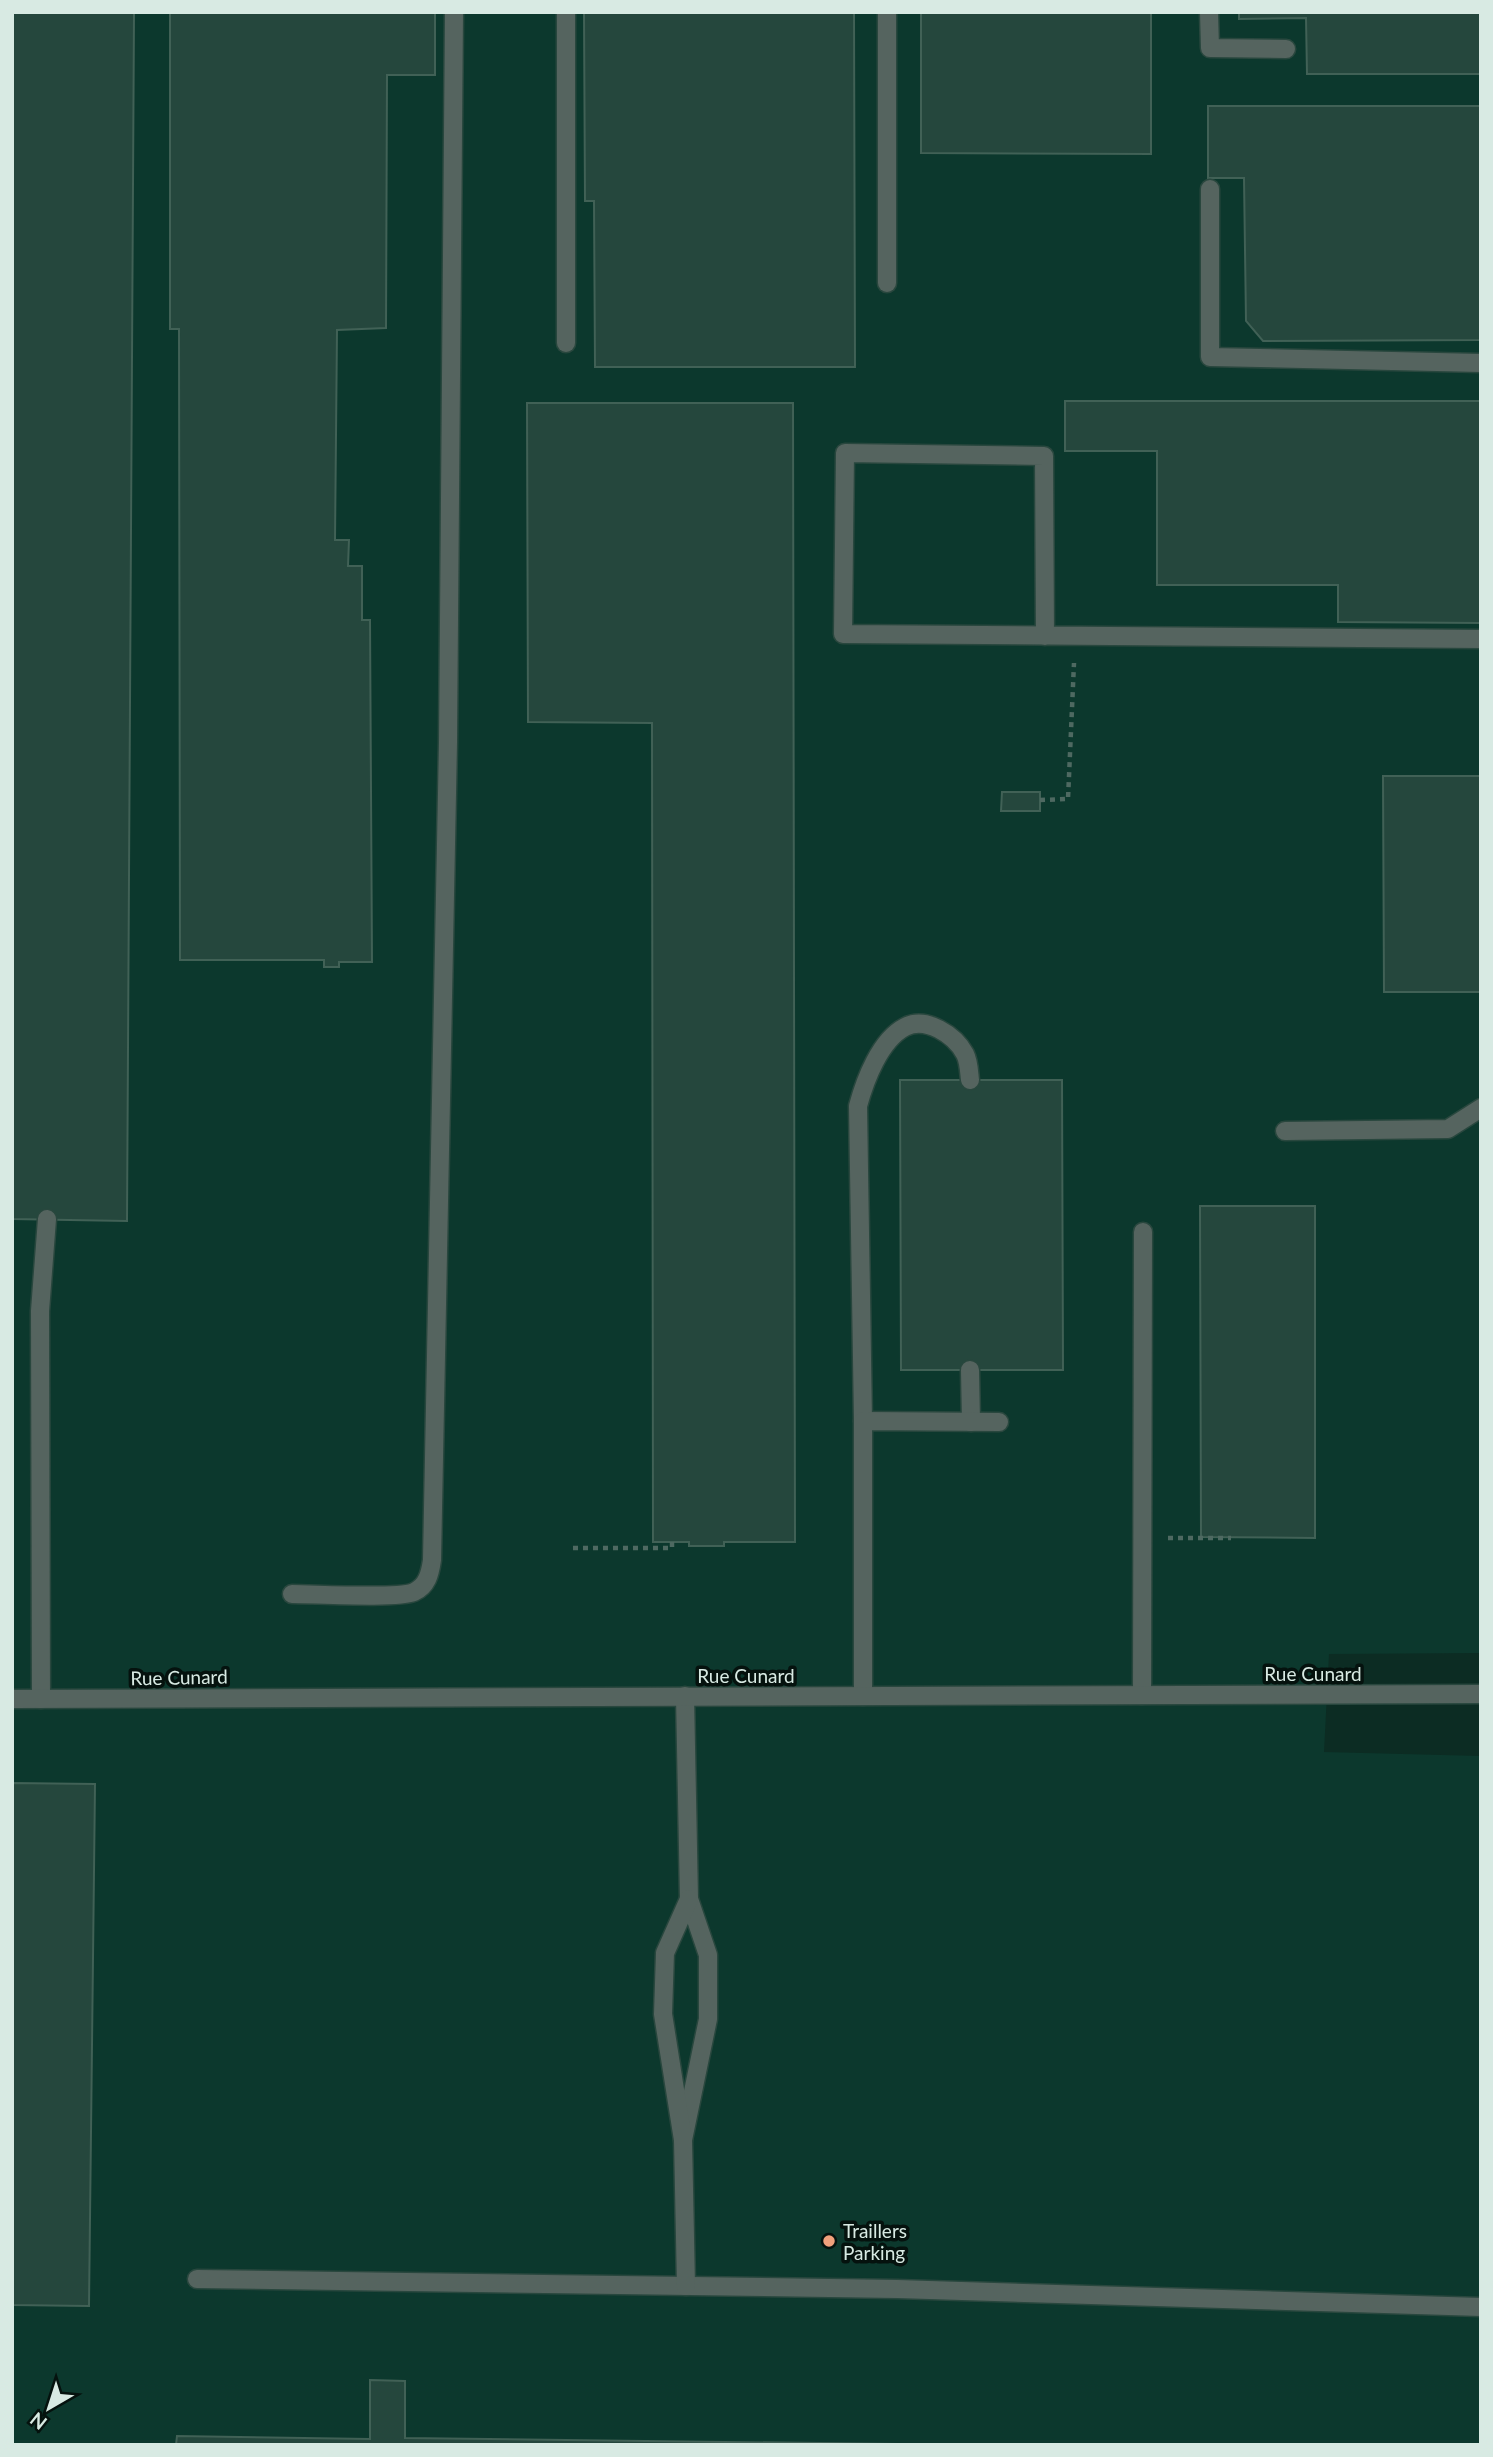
<svg xmlns="http://www.w3.org/2000/svg" width="1493" height="2457" viewBox="0 0 1493 2457" font-family="Lato,sans-serif">
<style>
.built{fill:#0c382d}
.building{fill:#25473d;stroke:#416156;stroke-width:2}
.lines{fill:none;stroke-linecap:round;stroke-linejoin:round}
.service-casing{stroke:#29473e;stroke-width:21}
.minor-casing{stroke:#29473e;stroke-width:21}
.path{stroke:#4e6961;stroke-width:4.5;stroke-dasharray:5 5;stroke-linecap:butt}
.service{stroke:#55645f;stroke-width:18}
.minor{stroke:#55645f;stroke-width:18}
.poi-dot{fill:#f1a17c;stroke:#05120e;stroke-width:2.5}
.labels{text-anchor:middle;dominant-baseline:central;stroke-width:7;stroke-linejoin:round;paint-order:stroke}
.street-label{font-size:19px;fill:#d8eae3;stroke:#05120e}
.poi-label{font-size:19px;fill:#d8eae3;stroke:#05120e;text-anchor:start}
</style>
<rect width="100%" height="100%" fill="#0c2c23"/>
<polygon class="built" points="12,12 1481,12 1481,1653 1329,1654 1324,1752 1481,1756 1481,2445 12,2445"/>
<g class="building">
<polygon points="12,12 134,12 127,1221 12,1219"/>
<polygon points="170,12 435,12 435,75 387,75 386,328 337,330 335,540 349,540 348,566 362,566 362,620 370,620 372,962 339,962 339,967 324,967 324,960 180,960 179,329 170,329"/>
<polygon points="584,12 854,12 855,367 595,367 594,201 585,201"/>
<polygon points="921,12 1151,12 1151,154 921,153"/>
<polygon points="1239,12 1481,12 1481,74 1307,74 1306,18 1239,19"/>
<polygon points="1208,106 1481,106 1481,340 1263,341 1246,321 1244,178 1208,178"/>
<polygon points="1065,401 1481,401 1481,623 1338,622 1338,585 1157,585 1157,451 1065,451"/>
<polygon points="527,403 793,403 795,1542 724,1542 724,1546 689,1546 689,1542 653,1542 652,723 528,722"/>
<polygon points="1383,776 1481,776 1481,992 1384,992"/>
<polygon points="1002,792 1040,792 1040,811 1001,811"/>
<polygon points="900,1080 1062,1080 1063,1370 901,1370"/>
<polygon points="1200,1206 1315,1206 1315,1538 1201,1537"/>
<polygon points="12,1783 95,1784 89,2306 12,2305"/>
<polygon points="370,2380 405,2381 405,2438 977,2445 176,2445 177,2436 370,2439"/>
</g>
<g class="lines">
<defs>
<g id="service">
<polyline points="566,12 566,343"/>
<polyline points="1209,12 1210,48 1286,49"/>
<polyline points="1210,189 1210,357 1481,363"/>
<polyline points="887,283 887,12"/>
<polyline points="1045,636 1044,456 845,453 843,634 1481,639"/>
<polyline points="1285,1131 1448,1129 1481,1108"/>
<polyline points="970,1370 971,1422"/>
<path d="M 863,1421 L 858,1106 C 865,1080 880,1040 905,1027 C 926,1016 955,1035 965,1054 C 969,1062 969,1072 970,1080"/>
<path d="M 292,1594 C 315,1594 398,1599 414,1592 C 427,1586 430,1574 432,1560 L 448,742 L 454,12"/>
<polyline points="1142,1695 1143,1232"/>
<polyline points="863,1696 863,1421 999,1422"/>
<polyline points="41,1699 40,1311 47,1219"/>
<polyline points="683,2140 708,2019 708,1955 689,1899 685,1696"/>
<polyline points="197,2279 897,2289 1481,2307"/>
<polyline points="686,2286 683,2140 663,2014 665,1953 689,1899"/>
</g>
<polyline id="minor" points="12,1699 1481,1694"/>
</defs>
<use href="#service" class="service-casing"/>
<use href="#minor" class="minor-casing"/>
<g class="path">
<polyline points="1040,800 1068,799 1074,663"/>
<polyline points="1168,1538 1231,1538"/>
<polyline points="573,1548 672,1548 672,1542"/>
</g>
<use href="#service" class="service"/>
<use href="#minor" class="minor"/>
</g>
<circle class="poi-dot" cx="829" cy="2241" r="7"/>
<g class="labels">
<g class="street-label">
<text x="1313" y="1673">Rue Cunard</text>
<text x="746" y="1675">Rue Cunard</text>
<text transform="translate(179 1677) rotate(-1)">Rue Cunard</text>
</g>
<g class="poi-label">
<text x="843" y="2230">Traillers<tspan x="843" dy="22">Parking</tspan></text>
</g>
</g>
<rect width="1493" height="2457" fill="none" stroke="#d8eae3" stroke-width="28"/>
<g transform="translate(49 2408) rotate(219)" stroke="#05120e" stroke-width="5" paint-order="stroke">
<path d="M0-5L12 26L0 18L-12 26Z" fill="#d8eae3"/>
<text y="-10" font-size="19" font-weight="bold" text-anchor="middle" fill="#d8eae3">N</text>
</g>
</svg>
